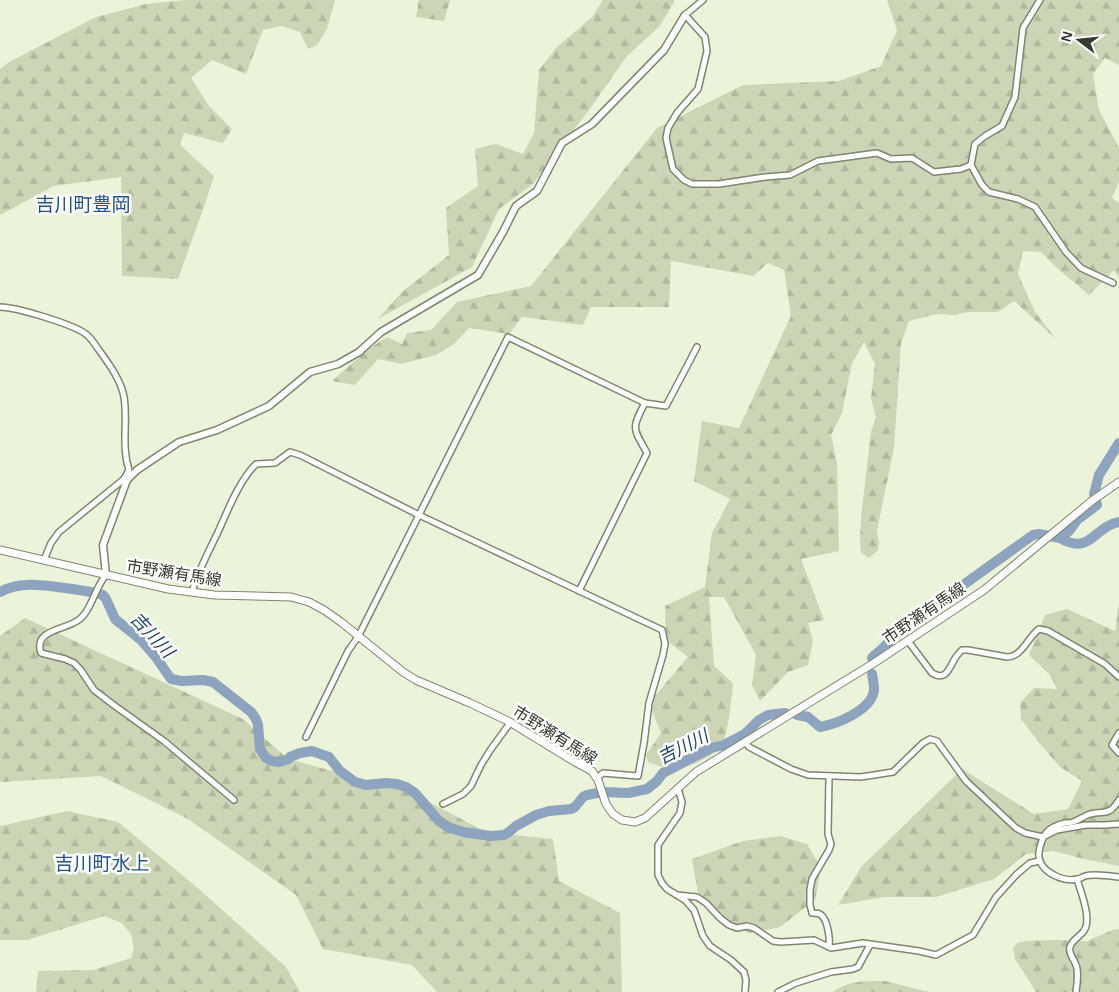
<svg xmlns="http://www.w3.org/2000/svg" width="1119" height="992" viewBox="0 0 1119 992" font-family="Arial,'Noto Sans JP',sans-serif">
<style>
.forest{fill:url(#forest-firs)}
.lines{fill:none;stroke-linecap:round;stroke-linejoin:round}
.river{stroke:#8ea4be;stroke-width:10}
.minor-casing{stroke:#7e866f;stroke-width:8}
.tertiary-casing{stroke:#7e866f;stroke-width:9}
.secondary-casing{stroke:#7e866f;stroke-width:9}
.minor{stroke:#fff;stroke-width:5}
.tertiary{stroke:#fff;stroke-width:6}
.secondary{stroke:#fff;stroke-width:7}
.labels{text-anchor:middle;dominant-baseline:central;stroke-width:5;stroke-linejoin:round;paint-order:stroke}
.street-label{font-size:16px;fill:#363a2f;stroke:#fff}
.water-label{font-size:18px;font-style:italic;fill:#26476d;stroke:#fff}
.quarter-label{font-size:19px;fill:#235387;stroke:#fff}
</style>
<defs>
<pattern id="forest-firs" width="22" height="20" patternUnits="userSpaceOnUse" patternTransform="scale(1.25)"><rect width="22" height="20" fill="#ccd6b7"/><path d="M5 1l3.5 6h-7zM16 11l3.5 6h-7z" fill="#b0b89e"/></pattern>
</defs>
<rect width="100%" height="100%" fill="#ebf4da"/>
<g class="forest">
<polygon points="185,0 335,0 327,29 317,45 308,49 300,32 282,26 263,30 246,74 212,60 191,78 209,106 232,129 223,143 184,133 180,145 214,176 206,201 178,279 122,276 121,177 54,186 0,215 0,69 9,62 96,17 146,4"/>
<polygon points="419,0 450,0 444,21 416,17"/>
<polygon points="603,0 675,0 660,26 627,56 589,110 533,184 499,209 472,267 378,319 402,292 449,255 446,208 478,186 475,149 496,144 523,154 534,133 539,70 556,48 592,17"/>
<path d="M 887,0 L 1119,0 L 1119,65 L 1105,58 L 1093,74 L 1099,110 L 1119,148 L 1119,182 L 1112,198 L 1119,203 L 1119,278 L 1114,270 L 1089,295 L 1056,267 L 1041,252 L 1023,251 L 1018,274 L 1035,312 L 1056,339 L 1014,301 L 998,312 L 968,312 L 953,315 L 937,314 L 909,321 L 901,343 L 894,448 L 877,531 L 879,543 L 878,550 L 869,558 L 861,553 L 860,541 L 861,518 L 871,431 L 876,418 L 871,398 L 875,364 L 864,342 L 852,363 L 842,413 L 831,435 L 837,463 L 839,551 L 801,559 L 824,620 L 808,623 L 813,640 L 808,665 L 788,672 L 760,701 L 752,685 L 756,655 L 724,597 L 709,597 L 714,666 L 733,683 C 731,701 729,730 722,745 C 717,755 686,769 674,769 C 665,769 656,765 648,762 L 646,755 L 661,733 L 649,703 L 688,657 L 666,640 L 665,606 L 705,587 L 712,533 L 730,499 L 694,481 L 702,421 L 739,428 L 791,316 L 784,270 L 768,263 L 753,276 L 671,261 L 669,307 L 591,307 L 583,325 L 522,317 L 509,334 L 469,328 L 453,345 L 436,355 L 401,364 L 378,359 L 355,385 L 332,381 L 367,350 L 387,337 L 402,344 L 407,333 L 431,330 L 457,302 L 531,286 L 657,128 L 743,85 L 839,81 L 881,66 L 897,30 Z"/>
<polygon points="1119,601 1119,866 1084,859 1054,851 1026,854 994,879 936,897 884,897 838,905 861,867 962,769 1034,814 1068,809 1082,781 1060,767 1037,740 1021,719 1020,703 1034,688 1057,689 1050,675 1029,655 1045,615 1067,609 1115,631"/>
<polygon points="25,618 243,719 288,759 410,792 486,832 553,839 559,881 620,913 622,992 437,992 412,965 323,949 296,895 188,819 101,776 2,782 0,781 0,636"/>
<polygon points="67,811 118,822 199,889 286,967 300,992 36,992 38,971 94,970 131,958 134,948 131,934 122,923 104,916 27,940 0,940 0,826"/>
<polygon points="780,836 807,844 821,868 815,900 780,927 751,933 720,923 699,898 692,859 743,841"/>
<polygon points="1115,929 1119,929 1119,992 1035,992 1035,990 1015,959 1013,948 1017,943 1026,941 1056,940 1087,941"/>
<path d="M 885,981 L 929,992 L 833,992 C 847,980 868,981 885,981 Z"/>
</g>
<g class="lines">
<g class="river">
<path d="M 1060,538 C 1091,556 1094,526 1119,522"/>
<path d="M 0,592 C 21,581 43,585 65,588 C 78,590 90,591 103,595 L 106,599 L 115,619 L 140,639 L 155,656 L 171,679 L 182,681 L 203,680 L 213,682 L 251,712 L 256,719 L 258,725 L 260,749 L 266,758 L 272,761 L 279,762 L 289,759 L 290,757 L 300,753 L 312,751 L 329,757 L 340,771 L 355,782 L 366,785 L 386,783 L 397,784 L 406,787 L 415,793 L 439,821 L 448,827 L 463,832 L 491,836 L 504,835 L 509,832 L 516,826 L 536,815 L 549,811 L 571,809 L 575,807 L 583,797 L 587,795 L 602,792 L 628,793 L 647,789 L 657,781 L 663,773 L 711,748 L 724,745 L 745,734 L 759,720 L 768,715 L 785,713"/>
<path d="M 872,658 C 875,654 878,653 882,649 C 889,642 895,634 903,628 L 1033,535 L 1039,534 L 1060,538 L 1069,531 L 1077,520 L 1097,505 L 1094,494 L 1099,475 L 1119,443"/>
<path d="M 797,715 L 808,717 L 820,727 C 837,724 872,710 874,690 C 874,685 873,679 872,674"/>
</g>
<defs>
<g id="minor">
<polyline points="703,0 685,15 705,37 707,51 698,89 677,113 668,128 666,138 673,169 684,180 692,184 719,184 765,177 790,175 818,161 877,153 891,159 912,158 934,172 961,169 971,165"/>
<polyline points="1040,0 1023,28 1015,97 1002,126 985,136 975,144 971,165 982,185 989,192 1018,199 1035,207 1066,252 1081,268 1113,283"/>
<path d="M 0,307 C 16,307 76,325 87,335 C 92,339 95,345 99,350 C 109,364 121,380 124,397 C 128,421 121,446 129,470 L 124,479"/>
<polyline points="44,560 51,543 59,532 124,479 126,480"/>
<path d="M 106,575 C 95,587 91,613 77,621 C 64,630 33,630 41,653 L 65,659 L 74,663 L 80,669 L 94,690 L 115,706 L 164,741 L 234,800"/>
<path d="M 579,591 L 647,453 C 633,428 631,429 645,403"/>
<path d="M 192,592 C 198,571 209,551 218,532 C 228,510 239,481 256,464 L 275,463 L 290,452 L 300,455 L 419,515 L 662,630 L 665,644 L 663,655 L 649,703 L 644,743 L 638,776 L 603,773 L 597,778"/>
<path d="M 908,641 L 932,673 C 947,682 949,667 956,657 C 956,656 961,651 962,650 L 968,650 L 1007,657 C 1022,657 1028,637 1039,629 L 1048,631 L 1105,664 L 1119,677"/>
<polyline points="1119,733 1112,745 1119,753"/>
<polyline points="306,737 348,651 358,637 508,337 645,403 666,406 697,347"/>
<polyline points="745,742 749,747 791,769 808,775 861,777 893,772 923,743 930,739 937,741 958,770 966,781 1016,828 1025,833 1043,837 1057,830 1086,825 1104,825 1119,824"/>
<path d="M 829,777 L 828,834 L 831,844 L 829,850 L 812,879 L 810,890 L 810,905 L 812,913 C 814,913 818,913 820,914 C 828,919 830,939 829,947"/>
<polyline points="678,789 682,802 680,813 658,845 658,875 662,883 667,889 685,900 694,910 703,936 710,946 731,960 744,972 746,980 745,992"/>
<path d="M 1119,800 C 1108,817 1106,810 1090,814 C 1084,816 1079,820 1073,822 C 1070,823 1068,823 1065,823 C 1047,827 1042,835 1039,852 C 1036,870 1062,883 1078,879 C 1080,879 1082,877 1085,876 C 1088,875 1092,875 1096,875 C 1104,875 1111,876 1119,877"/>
<polyline points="443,804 463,794 471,786 481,765 491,749 510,723"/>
<polyline points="677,895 697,897 706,903 720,918 729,925 737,928 747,926 754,928 773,941 781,942 814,940 831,948 863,943 919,951 936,955 973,935 996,897 1017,874 1030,863 1040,861"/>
<polyline points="778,992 796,983 831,972 853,969 858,967 870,945"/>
<path d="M 1076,992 C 1077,984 1079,972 1076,965 C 1074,959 1068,953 1070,947 C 1072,940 1079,937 1083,932 C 1093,921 1081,893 1077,879"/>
</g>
<polyline id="tertiary" points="106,575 103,545 127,480 137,470 179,442 217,430 269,406 310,372 338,364 359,352 381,332 478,275 503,232 516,206 537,191 562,143 592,124 664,50 685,15"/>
<polyline id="secondary" points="0,550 168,589 214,595 291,597 309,602 324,610 341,622 403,672 416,680 470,703 508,721 526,732 575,762 592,771 598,780 606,804 613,814 622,820 635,822 645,818 696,772 874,663 984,590 1093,500 1119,482"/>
</defs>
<use href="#minor" class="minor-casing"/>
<use href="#tertiary" class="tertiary-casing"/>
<use href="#secondary" class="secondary-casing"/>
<use href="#minor" class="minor"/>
<use href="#tertiary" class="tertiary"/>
<use href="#secondary" class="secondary"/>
</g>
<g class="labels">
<g class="street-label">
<text transform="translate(174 573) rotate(9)">市野瀬有馬線</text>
<text transform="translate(924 613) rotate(-34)">市野瀬有馬線</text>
<text transform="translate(555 735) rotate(32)">市野瀬有馬線</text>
</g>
<g class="water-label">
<text transform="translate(152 635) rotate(47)">吉川川</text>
<text transform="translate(683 747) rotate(-27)">吉川川</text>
</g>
<g class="quarter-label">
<text x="83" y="204">吉川町豊岡</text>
<text x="102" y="863">吉川町水上</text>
</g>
</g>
<g transform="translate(1079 40) rotate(286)" stroke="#ffffff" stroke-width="4" paint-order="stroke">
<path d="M0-4L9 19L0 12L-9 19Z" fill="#363a2f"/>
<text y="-8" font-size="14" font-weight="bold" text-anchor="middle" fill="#363a2f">N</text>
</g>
</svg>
